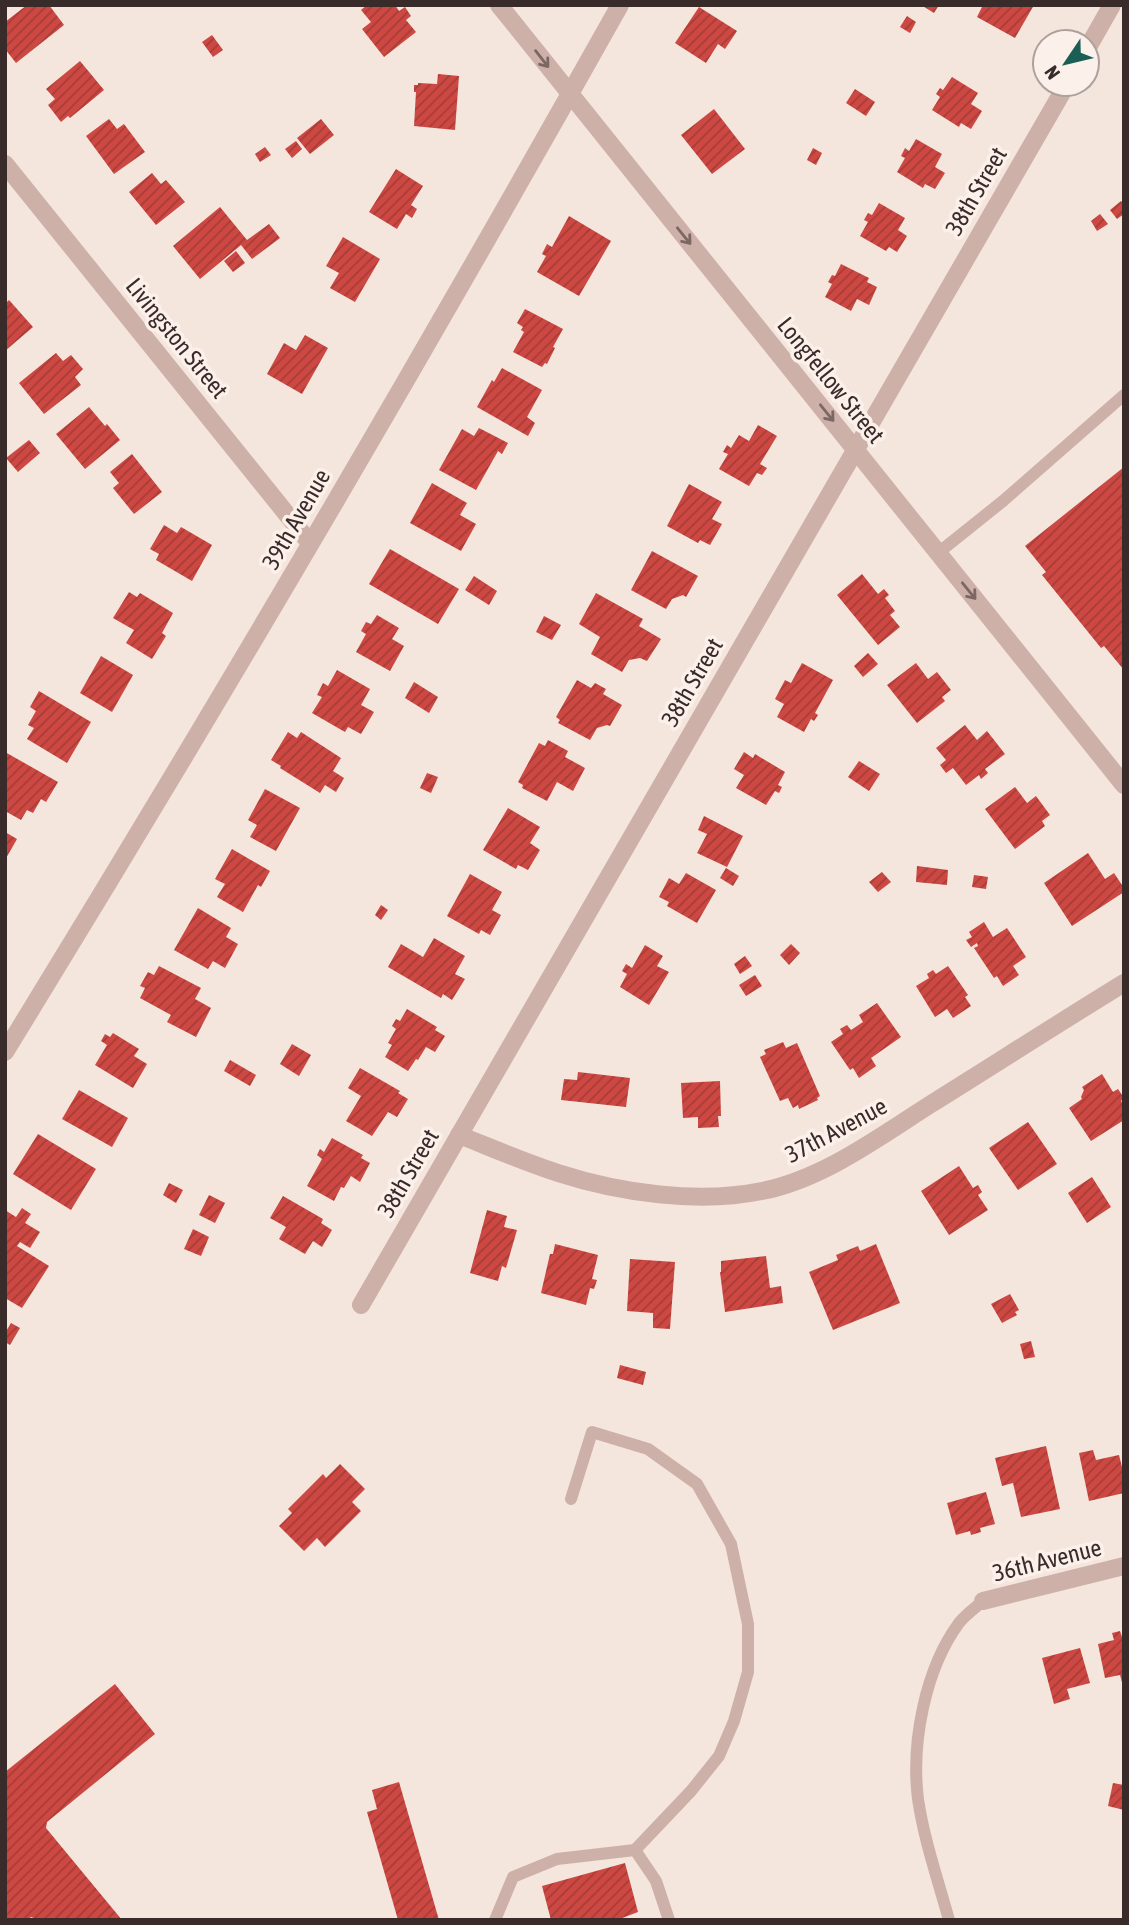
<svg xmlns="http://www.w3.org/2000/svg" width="1129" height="1925" viewBox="0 0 1129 1925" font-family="'Asap Condensed',sans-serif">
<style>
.building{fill:url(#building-hatch)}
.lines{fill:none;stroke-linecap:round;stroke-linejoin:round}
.lane{stroke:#cdb1a8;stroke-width:12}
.street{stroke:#cdb1a8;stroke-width:18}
.oneway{stroke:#7c6762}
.labels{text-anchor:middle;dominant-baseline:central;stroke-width:7;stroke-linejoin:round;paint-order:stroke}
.street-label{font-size:24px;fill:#392b29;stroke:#fbf0ea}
</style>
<defs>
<pattern id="building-hatch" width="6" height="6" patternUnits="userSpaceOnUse" patternTransform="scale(1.75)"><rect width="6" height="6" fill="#cd4842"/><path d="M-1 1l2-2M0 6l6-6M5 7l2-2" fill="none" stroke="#a73c37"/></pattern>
</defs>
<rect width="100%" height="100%" fill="#f4e5dd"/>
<g class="building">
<polygon points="27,5 49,5 64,25 16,63 5,49 5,22"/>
<polygon points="367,5 395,5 399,11 405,7 411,16 406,20 416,32 384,57 362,29 371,22 361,10"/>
<polygon points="921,5 939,5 934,13"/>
<polygon points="983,5 1034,5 1015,38 977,17"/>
<polygon points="699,7 737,31 725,49 718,44 706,63 675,43"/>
<polygon points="907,16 916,22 910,33 900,27"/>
<polygon points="212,35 223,50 213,57 202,42"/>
<polygon points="80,61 104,90 70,118 68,116 61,122 48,105 55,99 46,89"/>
<polygon points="438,74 459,76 455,130 414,126 416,92 414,92 414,85 418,85 418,83 437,84"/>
<polygon points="952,77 978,93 971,104 982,111 971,129 961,123 959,127 932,110 940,97 936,94 940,88 943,90"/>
<polygon points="855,89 875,102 866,116 846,103"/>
<polygon points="714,109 745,149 712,174 681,135"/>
<polygon points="109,119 117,129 124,124 145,152 114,174 86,136"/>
<polygon points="321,119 334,135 310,154 297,138"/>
<polygon points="916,139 942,154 935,167 945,173 935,189 925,184 923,188 897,172 905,158 901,156 905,148 909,151"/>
<polygon points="296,141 302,149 292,158 285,149"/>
<polygon points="265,147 271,155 260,162 255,154"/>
<polygon points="813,148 822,153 816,165 807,160"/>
<polygon points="396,169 423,186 411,205 417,209 412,218 406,214 397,229 369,212"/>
<polygon points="152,173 161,184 166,180 185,202 156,225 129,192"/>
<polygon points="1121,201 1124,204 1124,214 1117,219 1110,210"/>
<polygon points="879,203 905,218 898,230 907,236 897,252 889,247 886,251 860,236 868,222 864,220 868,213 872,215"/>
<polygon points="220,207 247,240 269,224 280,238 252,259 241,245 200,279 173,246"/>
<polygon points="1100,214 1108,224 1097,231 1091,221"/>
<polygon points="569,216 611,241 579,296 537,272 546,256 542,254 547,244 552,247"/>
<polygon points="343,237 380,259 355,302 330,288 339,273 326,266"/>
<polygon points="236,251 245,263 233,272 224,261"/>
<polygon points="841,264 869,278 867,282 877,287 869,305 857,299 851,311 825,297 832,284 828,282 832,275 835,276"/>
<polygon points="9,300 33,327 5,351 5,304"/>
<polygon points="525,309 563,329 553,347 555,348 547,364 545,363 542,367 513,352 524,332 521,330 523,327 517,323"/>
<polygon points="305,335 328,348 302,394 267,374 284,343 296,350"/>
<polygon points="56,353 63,361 71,355 83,369 75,377 81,385 44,414 19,383"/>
<polygon points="502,368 542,390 527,417 535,423 528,436 477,407 492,380 494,382"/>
<polygon points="89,407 105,426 107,424 120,440 85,469 56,434"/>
<polygon points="758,425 777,436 760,464 767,468 762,475 757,473 749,486 719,469 728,454 723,452 727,445 731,448 739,435 749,441"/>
<polygon points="479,428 508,443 502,454 498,451 476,490 439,470 462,429 474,436"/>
<polygon points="29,440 40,453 18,472 6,458"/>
<polygon points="132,454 162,492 134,514 113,488 119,483 110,472"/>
<polygon points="1124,467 1124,670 1104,646 1101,648 1042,575 1046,572 1025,546"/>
<polygon points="432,483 467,503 460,515 476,524 461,551 410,523"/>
<polygon points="689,484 722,502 712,519 722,524 710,545 700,540 698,543 667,526"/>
<polygon points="164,525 177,533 181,527 212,545 192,581 156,560 159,554 150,549"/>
<polygon points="390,549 459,589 438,624 369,584"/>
<polygon points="652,551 698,576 686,597 683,595 672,599 666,609 631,590"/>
<polygon points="862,574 878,594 884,589 889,595 885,598 895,611 890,615 900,627 878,645 837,595"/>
<polygon points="474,576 497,591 489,605 465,590"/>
<polygon points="129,592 137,597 140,593 173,613 162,633 166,636 152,659 126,643 134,630 113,618"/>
<polygon points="596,593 643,619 639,626 661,639 647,661 640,658 629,660 622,672 591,654 600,637 579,624"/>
<polygon points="377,615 399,628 392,639 404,646 390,671 356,652 366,634 361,631 366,622 371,624"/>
<polygon points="544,616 561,625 552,640 536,632"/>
<polygon points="868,653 878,664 863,677 854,666"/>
<polygon points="101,656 133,675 112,712 80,693"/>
<polygon points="802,663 833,680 815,713 818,715 814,721 811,719 804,732 777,717 784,704 775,699 785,680 791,683"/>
<polygon points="916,663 928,679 937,672 951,690 942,697 945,701 917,723 887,685"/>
<polygon points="337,670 370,689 361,705 374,712 361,734 348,727 345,732 312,713 322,697 317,695 323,683 328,686"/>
<polygon points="577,680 591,688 595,683 606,689 603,694 622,705 610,726 607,725 597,728 590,740 558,723 560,720 556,717"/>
<polygon points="414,682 438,697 429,713 405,698"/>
<polygon points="39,691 91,722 67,763 27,739 34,728 28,725 36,711 30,707"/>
<polygon points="965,725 977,740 987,731 1005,754 985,769 988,773 981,779 979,775 966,785 953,768 946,773 940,765 946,760 936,748"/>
<polygon points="288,732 297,738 301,732 341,758 333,771 344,778 336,792 325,785 320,793 280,768 281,766 271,760"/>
<polygon points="548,740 568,751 565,757 585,768 573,791 557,782 547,801 522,788 523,785 518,782 539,743 545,746"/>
<polygon points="5,752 58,782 46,802 41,799 33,813 27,810 21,820 5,811"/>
<polygon points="744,752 753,758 755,754 785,772 778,785 782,787 779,793 775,791 766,805 736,788 744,775 734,769"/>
<polygon points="859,761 880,774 869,791 848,777"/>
<polygon points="427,773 438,777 431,793 420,788"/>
<polygon points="1015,787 1027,803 1036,796 1050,815 1042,821 1045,826 1015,849 985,809"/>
<polygon points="265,789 300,808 276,851 250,837 257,825 248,820"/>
<polygon points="508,808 540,827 530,843 540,850 528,870 518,865 516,869 483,850"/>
<polygon points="704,816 743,836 727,867 697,853 707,834 698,830"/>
<polygon points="5,832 17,839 5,860"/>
<polygon points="232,849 270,871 261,887 258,885 243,912 217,897 225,884 215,879"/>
<polygon points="1088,853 1105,879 1114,873 1124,888 1124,892 1072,926 1044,883"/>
<polygon points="917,866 948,870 947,885 916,882"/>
<polygon points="726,868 739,876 733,886 720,878"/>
<polygon points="882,872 891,882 878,892 869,882"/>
<polygon points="686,873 716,890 697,923 667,906 669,902 659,897 669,878 679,884"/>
<polygon points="470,874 502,892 492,910 501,915 490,935 481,930 479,934 447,916"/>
<polygon points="974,875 988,877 986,889 972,887"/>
<polygon points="381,905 388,910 381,920 375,915"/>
<polygon points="198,908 231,928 226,937 238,944 225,968 213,961 208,969 174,950"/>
<polygon points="984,922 993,937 1007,928 1026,957 1013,966 1019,975 1003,986 997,976 994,978 974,948 978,946 977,943 971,947 966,940 972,937 969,932"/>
<polygon points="434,938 465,956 455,974 465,979 452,1000 443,994 441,998 388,967 401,944 423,957"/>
<polygon points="791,944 800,953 789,965 780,955"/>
<polygon points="645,945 663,956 657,966 669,972 649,1005 620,987 627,974 622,971 626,964 632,968"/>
<polygon points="745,956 752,966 740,974 734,964"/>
<polygon points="159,966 201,988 195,999 211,1008 196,1037 167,1022 171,1015 140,998 145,988 140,986 148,972 154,975"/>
<polygon points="948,966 968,995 965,997 971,1006 953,1018 947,1009 935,1017 916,986 929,978 927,974 933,970 936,974"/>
<polygon points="755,975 762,986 746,996 739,985"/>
<polygon points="877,1003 901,1037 871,1058 876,1066 859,1078 853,1068 850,1070 831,1042 843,1034 840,1029 847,1025 851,1030 863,1022 859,1015"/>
<polygon points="407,1009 437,1027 435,1030 445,1036 435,1052 426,1047 418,1060 416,1059 408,1071 385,1057 392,1045 388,1043 396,1029 392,1026 396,1019 400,1021"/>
<polygon points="113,1033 139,1049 134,1056 147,1064 133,1088 95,1065 107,1045 101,1041 105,1034 110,1037"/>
<polygon points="783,1042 786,1048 797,1043 820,1096 817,1098 818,1100 799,1109 798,1105 793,1108 788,1098 780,1101 760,1057 766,1054 764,1050"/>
<polygon points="292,1044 311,1055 299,1076 280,1064"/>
<polygon points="230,1060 256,1075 250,1086 224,1071"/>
<polygon points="360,1068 400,1091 398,1093 408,1099 397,1117 388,1112 372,1136 346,1121 361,1096 348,1088"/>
<polygon points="578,1072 630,1078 626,1107 561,1100 564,1079 577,1080"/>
<polygon points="1102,1074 1113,1092 1118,1089 1124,1098 1121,1101 1124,1106 1124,1120 1091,1141 1069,1108 1082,1099 1081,1097 1084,1090 1082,1087"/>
<polygon points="720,1081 721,1116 718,1116 719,1127 698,1128 698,1117 683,1118 681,1083"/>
<polygon points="79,1090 128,1118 112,1147 62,1119"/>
<polygon points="1028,1122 1057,1164 1018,1190 989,1148"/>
<polygon points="38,1134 96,1169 71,1210 13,1174"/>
<polygon points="332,1138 363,1155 361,1158 370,1163 360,1182 351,1176 344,1188 341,1187 334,1201 307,1186 322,1159 317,1155 320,1149 324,1152"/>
<polygon points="959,1166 973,1188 978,1185 982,1192 978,1195 988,1210 949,1235 921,1191"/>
<polygon points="1092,1177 1111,1207 1087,1223 1068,1193"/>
<polygon points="169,1183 183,1190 176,1203 163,1195"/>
<polygon points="209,1195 225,1203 215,1223 199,1215"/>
<polygon points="283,1196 323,1219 321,1223 332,1230 322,1247 313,1241 305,1254 279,1239 286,1227 270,1218"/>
<polygon points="22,1208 31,1214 25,1223 40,1232 30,1248 20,1242 17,1246 49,1266 22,1308 5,1298 5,1210 16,1217"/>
<polygon points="487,1210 507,1216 504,1227 517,1230 506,1268 502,1266 498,1281 470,1273"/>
<polygon points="193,1229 209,1237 201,1256 184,1249"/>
<polygon points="555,1244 598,1255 592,1279 597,1280 594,1289 590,1288 586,1305 541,1293 550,1254 553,1254"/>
<polygon points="876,1244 900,1303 833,1330 809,1272 838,1260 836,1255 858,1246 860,1251"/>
<polygon points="766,1256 770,1288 781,1286 783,1303 725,1312 720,1272 721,1272 721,1261"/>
<polygon points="630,1259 675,1262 670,1329 653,1328 653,1313 627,1311"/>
<polygon points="1010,1294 1019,1310 1015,1312 1017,1315 1002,1323 991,1304"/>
<polygon points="11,1323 20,1328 10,1345 5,1342 5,1333"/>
<polygon points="1031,1341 1035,1357 1024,1359 1020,1344"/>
<polygon points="620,1365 646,1372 643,1385 617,1378"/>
<polygon points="1046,1446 1060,1509 1021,1517 1013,1483 1002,1486 995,1458"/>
<polygon points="1093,1450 1096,1460 1119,1455 1124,1475 1124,1493 1089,1501 1079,1453"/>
<polygon points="340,1464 365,1489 352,1502 361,1511 325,1547 317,1538 304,1551 279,1526 292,1513 288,1509 323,1474 326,1478"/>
<polygon points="986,1492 995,1524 980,1528 981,1532 971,1535 970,1531 956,1535 947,1503"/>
<polygon points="1120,1631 1122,1637 1124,1637 1123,1686 1120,1675 1105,1678 1098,1644 1114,1640 1112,1633"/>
<polygon points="1080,1648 1090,1683 1067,1689 1070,1699 1054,1704 1042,1658"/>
<polygon points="115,1684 155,1734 47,1822 46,1828 122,1920 39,1920 31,1917 28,1920 5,1920 5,1772"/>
<polygon points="399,1782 439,1920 398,1920 367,1812 377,1809 372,1790"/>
<polygon points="1113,1783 1124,1785 1124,1810 1108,1806"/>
<polygon points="625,1863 638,1912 617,1920 551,1920 542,1886"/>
</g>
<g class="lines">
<g class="lane">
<polyline points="938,553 1003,501 1124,395"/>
<polyline points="571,1499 592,1432 648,1449 697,1484 731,1544 748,1624 748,1672 734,1721 719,1756 691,1791 635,1850"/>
<polyline points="495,1920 513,1877 557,1859 635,1850 656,1881 669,1920"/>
<path d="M 949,1920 C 938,1880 924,1840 918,1799 C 911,1743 925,1669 959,1623 C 965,1615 975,1608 983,1601"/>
</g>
<g class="street">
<polyline points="499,5 1124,785"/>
<polyline points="1087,49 1112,5"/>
<polyline points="5,164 310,543"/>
<path d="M 5,1052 C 217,707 422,358 620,5"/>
<path d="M 459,1135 C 492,1148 524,1162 558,1173 C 620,1193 698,1204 762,1191 C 823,1179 879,1137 931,1104 C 995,1064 1059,1023 1124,983"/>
<polyline points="361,1305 1067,84"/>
<polyline points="983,1601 1124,1566"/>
</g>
</g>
<defs><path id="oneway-shaft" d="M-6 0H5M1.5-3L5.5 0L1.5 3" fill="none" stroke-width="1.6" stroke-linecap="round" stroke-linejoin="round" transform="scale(1.75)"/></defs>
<g class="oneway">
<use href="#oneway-shaft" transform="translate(542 59) rotate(52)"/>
<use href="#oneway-shaft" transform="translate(684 236) rotate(51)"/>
<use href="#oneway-shaft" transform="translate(827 413) rotate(51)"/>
<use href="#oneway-shaft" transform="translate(969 591) rotate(51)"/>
</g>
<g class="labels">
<g class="street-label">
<text transform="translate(976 191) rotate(-60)">38th Street</text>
<text transform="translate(177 338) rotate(51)">Livingston Street</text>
<text transform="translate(831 380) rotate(51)">Longfellow Street</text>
<text transform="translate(296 519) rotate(-60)">39th Avenue</text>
<text transform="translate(692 682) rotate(-60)">38th Street</text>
<text transform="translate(836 1130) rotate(-28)">37th Avenue</text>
<text transform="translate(408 1173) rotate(-60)">38th Street</text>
<text transform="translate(1047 1560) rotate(-14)">36th Avenue</text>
</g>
</g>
<rect width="1129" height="1925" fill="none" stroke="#392b29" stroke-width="14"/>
<g transform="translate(1066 63) rotate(235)"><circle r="33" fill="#fbf0ea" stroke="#ada19d" stroke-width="2"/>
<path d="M0-5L12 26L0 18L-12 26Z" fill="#1b5e55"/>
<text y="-10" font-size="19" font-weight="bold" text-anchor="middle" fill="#392b29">N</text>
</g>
</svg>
